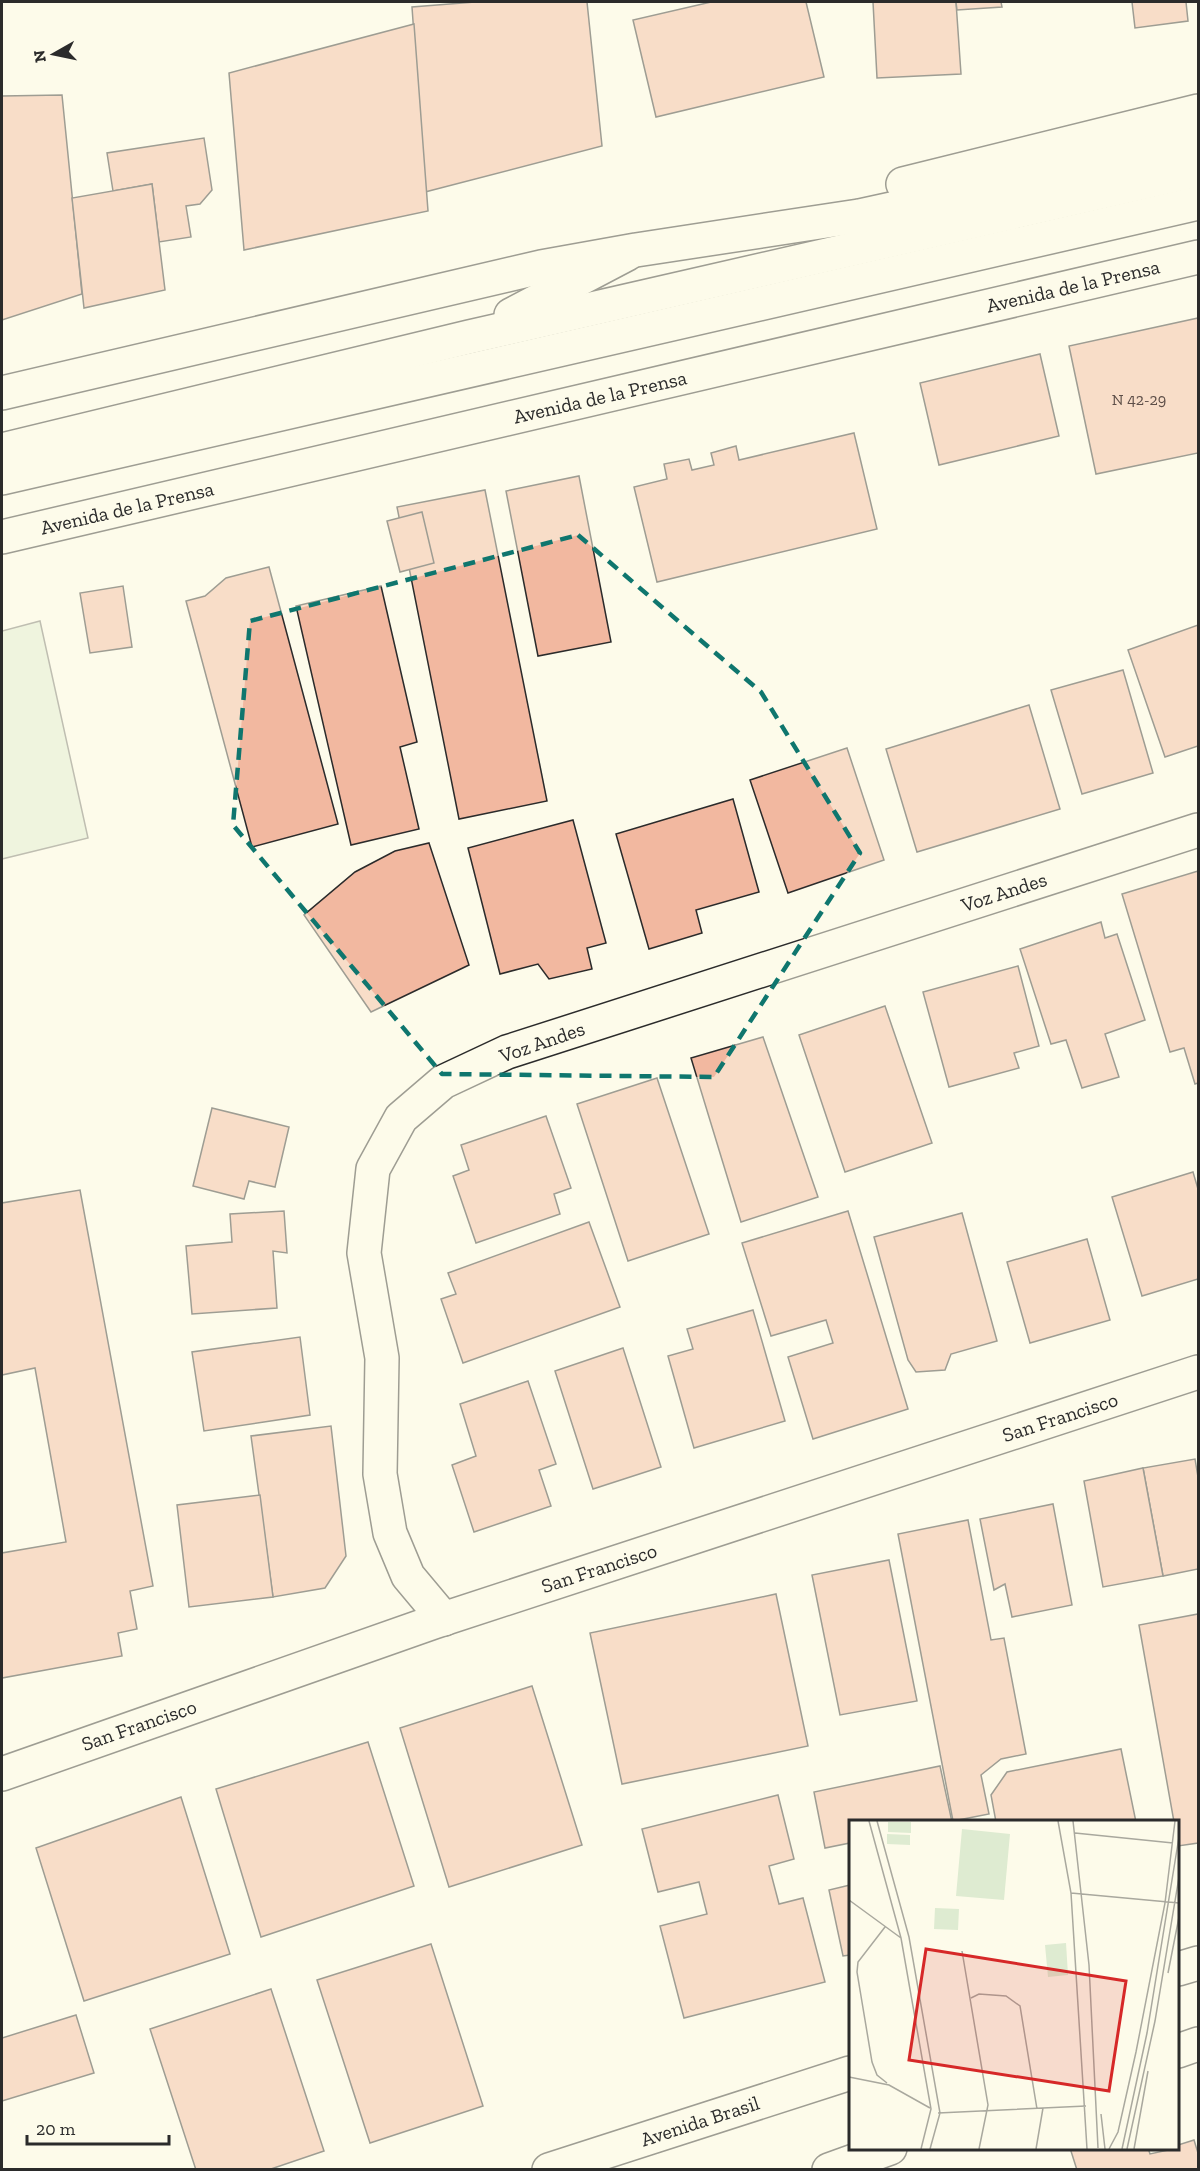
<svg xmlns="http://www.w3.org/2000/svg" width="1200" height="2171" viewBox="0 0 1200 2171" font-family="'Zilla Slab',serif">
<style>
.green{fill:#deebd1;stroke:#74746e;stroke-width:1.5}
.building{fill:#f2b8a0;stroke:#2b2b2b;stroke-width:1.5}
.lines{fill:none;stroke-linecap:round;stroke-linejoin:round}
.minor-casing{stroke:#2b2b2b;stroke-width:36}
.major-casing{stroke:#2b2b2b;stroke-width:36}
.minor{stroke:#fdfbea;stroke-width:33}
.major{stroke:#fdfbea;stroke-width:33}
.marked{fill:none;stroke:#0f766e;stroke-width:4.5;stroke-dasharray:12 8;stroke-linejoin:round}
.labels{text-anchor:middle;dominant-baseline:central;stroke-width:4.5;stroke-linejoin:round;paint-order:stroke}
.number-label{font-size:16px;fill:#5d4e48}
.street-label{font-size:20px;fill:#2b2b2b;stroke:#fdfbea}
.inset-road{fill:none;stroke:#a9a89e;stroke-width:1.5}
.view{fill:#d62828;fill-opacity:0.15;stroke:#d62828;stroke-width:3}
.inset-edge{fill:none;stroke:#2b2b2b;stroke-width:3}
</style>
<rect width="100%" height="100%" fill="#fdfbea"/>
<polygon class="green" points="40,621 88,838 2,859 2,631"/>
<g class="building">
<polygon points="475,2 587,2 602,146 425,192 412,7"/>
<polygon points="711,2 806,2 824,77 656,117 633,20"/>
<polygon points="873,2 956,2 961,74 877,78"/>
<polygon points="956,2 1001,2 1002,7 957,10"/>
<polygon points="1132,2 1186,2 1188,21 1135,28"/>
<polygon points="414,24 428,211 244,250 229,73"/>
<polygon points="62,95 82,294 2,320 2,96"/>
<polygon points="204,138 212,190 200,204 186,206 191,237 159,242 152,184 113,191 107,153"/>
<polygon points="152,184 165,290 84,308 72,198"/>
<polygon points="1198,318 1198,453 1096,474 1069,346"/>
<polygon points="1040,354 1059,436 939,465 920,383"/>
<polygon points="854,433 877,529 657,582 634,487 667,479 664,464 689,459 692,470 714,465 711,453 736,446 739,460"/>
<polygon points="579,476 611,642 538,656 506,491"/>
<polygon points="485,490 547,801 459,819 397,507"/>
<polygon points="422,512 434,563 400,572 387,521"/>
<polygon points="269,567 338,824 252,847 186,601 205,596 226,578"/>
<polygon points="123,586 132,647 90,653 80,593"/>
<polygon points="381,586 417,742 400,747 419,829 351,845 296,606"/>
<polygon points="1198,625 1198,746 1165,757 1128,650"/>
<polygon points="1123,670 1153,773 1082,794 1051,690"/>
<polygon points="1029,705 1060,809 917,852 886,749"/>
<polygon points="847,748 884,860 788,893 750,780"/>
<polygon points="733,799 759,892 696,910 702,933 649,949 616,834"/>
<polygon points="573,820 606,943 587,948 592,969 549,979 538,964 500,974 468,848"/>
<polygon points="429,843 469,965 371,1012 304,915 355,872 395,851"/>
<polygon points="1198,871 1198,1083 1195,1084 1184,1048 1170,1052 1122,894"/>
<polygon points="1101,922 1105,938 1117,934 1145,1020 1105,1034 1119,1077 1082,1088 1066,1040 1051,1044 1020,949"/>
<polygon points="1018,966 1039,1046 1014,1053 1019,1068 949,1087 923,992"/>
<polygon points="885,1006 932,1143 845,1172 799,1035"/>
<polygon points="763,1037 818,1197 741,1222 691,1058"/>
<polygon points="657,1078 709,1234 628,1261 577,1104"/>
<polygon points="212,1108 289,1127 275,1187 249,1181 244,1199 193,1186"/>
<polygon points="546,1116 571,1188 554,1194 560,1214 476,1243 453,1176 469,1170 461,1145"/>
<polygon points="1193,1172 1198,1189 1198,1279 1142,1296 1112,1197"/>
<polygon points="80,1190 153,1586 130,1591 137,1629 118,1633 122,1656 2,1678 2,1553 66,1542 35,1368 2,1375 2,1203"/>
<polygon points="284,1211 287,1253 273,1251 277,1308 192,1314 186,1246 232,1242 230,1214"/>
<polygon points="848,1211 908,1409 813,1439 788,1357 833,1343 826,1320 771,1336 742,1243"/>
<polygon points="962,1213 997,1341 951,1354 945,1370 916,1372 908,1360 874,1237"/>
<polygon points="589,1222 620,1307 463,1363 441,1299 456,1294 448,1273"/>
<polygon points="1087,1239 1110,1320 1030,1343 1007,1262"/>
<polygon points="753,1310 785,1421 694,1448 668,1356 693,1349 687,1329"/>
<polygon points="300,1337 310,1415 204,1431 192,1352"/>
<polygon points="623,1348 661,1467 593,1489 555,1371"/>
<polygon points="528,1381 556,1464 539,1470 551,1506 474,1532 452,1465 476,1456 460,1404"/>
<polygon points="331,1426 346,1556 325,1588 273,1597 251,1436"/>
<polygon points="1195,1459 1198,1477 1198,1569 1163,1576 1143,1468"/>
<polygon points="1143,1468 1163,1576 1103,1587 1084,1481"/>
<polygon points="260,1495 273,1597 189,1607 177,1505"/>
<polygon points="1053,1504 1072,1605 1012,1617 1005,1584 994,1590 980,1519"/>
<polygon points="968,1520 991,1640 1004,1638 1026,1754 1001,1759 981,1775 989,1814 953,1821 898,1534"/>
<polygon points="889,1560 917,1701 840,1715 812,1575"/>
<polygon points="776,1594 808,1746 622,1784 590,1633"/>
<polygon points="1198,1614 1198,1843 1178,1846 1178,1822 1174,1822 1139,1625"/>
<polygon points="532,1686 582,1845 449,1887 400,1728"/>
<polygon points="368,1742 414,1886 261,1937 216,1789"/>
<polygon points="1121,1749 1136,1822 996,1822 991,1795 1007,1772"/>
<polygon points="940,1766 952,1822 850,1822 850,1847 850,1843 825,1848 814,1792"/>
<polygon points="778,1795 794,1859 769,1866 779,1904 803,1898 825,1982 684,2018 660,1926 707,1914 699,1882 658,1892 642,1829"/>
<polygon points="181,1797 230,1954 84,2001 36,1848"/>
<polygon points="850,1885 850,1955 843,1956 829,1890"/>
<polygon points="431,1944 483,2106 370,2143 317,1980"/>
<polygon points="271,1989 324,2151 268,2170 196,2170 150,2029"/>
<polygon points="76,2015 94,2073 2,2101 2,2038"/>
<polygon points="1194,2140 1198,2153 1198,2170 1077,2170 1070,2148 1148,2148 1150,2154 1178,2148 1178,2145"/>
</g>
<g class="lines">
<defs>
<g id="minor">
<polyline points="511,315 627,254"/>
<polyline points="2,450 469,337 1198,170"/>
<polyline points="2,478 1198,203"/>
<polyline points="444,1619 408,1576 390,1533 380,1474 382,1358 364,1253 373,1169 401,1118 443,1082 507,1052 1198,830"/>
<polyline points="2,1774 434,1622 1198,1372"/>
<polyline points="1178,1969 1198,1963"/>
<polyline points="1178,2051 1198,2044"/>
<polyline points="549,2170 850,2073"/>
<polyline points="829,2170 890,2148"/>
</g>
<g id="major">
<polyline points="903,184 1198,111"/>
<polyline points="2,393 541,267 636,250 859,216 1198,142"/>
<polyline points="2,537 1198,257"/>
</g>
</defs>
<use href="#minor" class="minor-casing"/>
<use href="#major" class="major-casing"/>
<use href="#minor" class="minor"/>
<use href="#major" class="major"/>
</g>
<path d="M0 0H1200V2171H0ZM 578,535 L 761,692 L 860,853 L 714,1077 L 442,1074 L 233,825 L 250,621 Z" fill="#fdfbea" fill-opacity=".55" fill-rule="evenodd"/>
<path class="marked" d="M 578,535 L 761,692 L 860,853 L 714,1077 L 442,1074 L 233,825 L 250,621 Z"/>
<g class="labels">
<g class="number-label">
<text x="1139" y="399">N 42-29</text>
</g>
<g class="street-label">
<text transform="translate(1073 286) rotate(-13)">Avenida de la Prensa</text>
<text transform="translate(600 397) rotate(-13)">Avenida de la Prensa</text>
<text transform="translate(127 508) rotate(-13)">Avenida de la Prensa</text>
<text transform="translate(1004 892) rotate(-18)">Voz Andes</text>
<text transform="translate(542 1042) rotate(-19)">Voz Andes</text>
<text transform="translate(1060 1417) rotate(-18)">San Francisco</text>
<text transform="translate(599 1568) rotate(-18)">San Francisco</text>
<text transform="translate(139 1725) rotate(-19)">San Francisco</text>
<text transform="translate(700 2121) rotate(-18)">Avenida Brasil</text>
</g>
</g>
<g transform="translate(849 1820)">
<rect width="330" height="330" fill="#fdfbea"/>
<path d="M 39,2 L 62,2 L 62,13 L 39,12 ZM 113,9 L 161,14 L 155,80 L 107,76 ZM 38,14 L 61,15 L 61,25 L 38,24 ZM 86,88 L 110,89 L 109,110 L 85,109 ZM 217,123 L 219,155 L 199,157 L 196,125 Z" fill="#deebd1"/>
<path class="inset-road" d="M 20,1 L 52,118 L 82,289 L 72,329M 28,1 L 60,117 L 91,293 L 81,329M 209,1 L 222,73 L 238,329M 224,1 L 240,145 L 249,328M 226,13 L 324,23M 222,73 L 330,83M 0,80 L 52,118M 36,107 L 9,142 L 8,152 L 23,242 L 28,255 L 38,263M 113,131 L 139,285 L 130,329M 319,153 L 330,97M 122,178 L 130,174 L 157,176 L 171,186 L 188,289M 0,257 L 40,265 L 81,288M 89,293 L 237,286M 252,294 L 256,329M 187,329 L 194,288M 260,329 L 269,312 L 287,232 L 316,83 L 326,1M 273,329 L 298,213 L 330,17M 278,329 L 306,201 L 330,57M 285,329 L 299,251"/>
<path class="view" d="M 77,129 L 277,161 L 260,271 L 60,240 Z"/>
<rect width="330" height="330" class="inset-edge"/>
</g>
<rect width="1200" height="2171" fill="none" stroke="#2b2b2b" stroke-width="6"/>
<g transform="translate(54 54) rotate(261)" stroke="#fdfbea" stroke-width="4.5" paint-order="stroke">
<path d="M0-4.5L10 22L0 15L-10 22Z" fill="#2b2b2b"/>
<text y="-9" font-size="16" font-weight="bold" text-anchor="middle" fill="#2b2b2b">N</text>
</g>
<path d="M27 2135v9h142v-9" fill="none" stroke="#2b2b2b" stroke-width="3"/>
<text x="36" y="2135" font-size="18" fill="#2b2b2b" stroke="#fdfbea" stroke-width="4.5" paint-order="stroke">20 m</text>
</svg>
